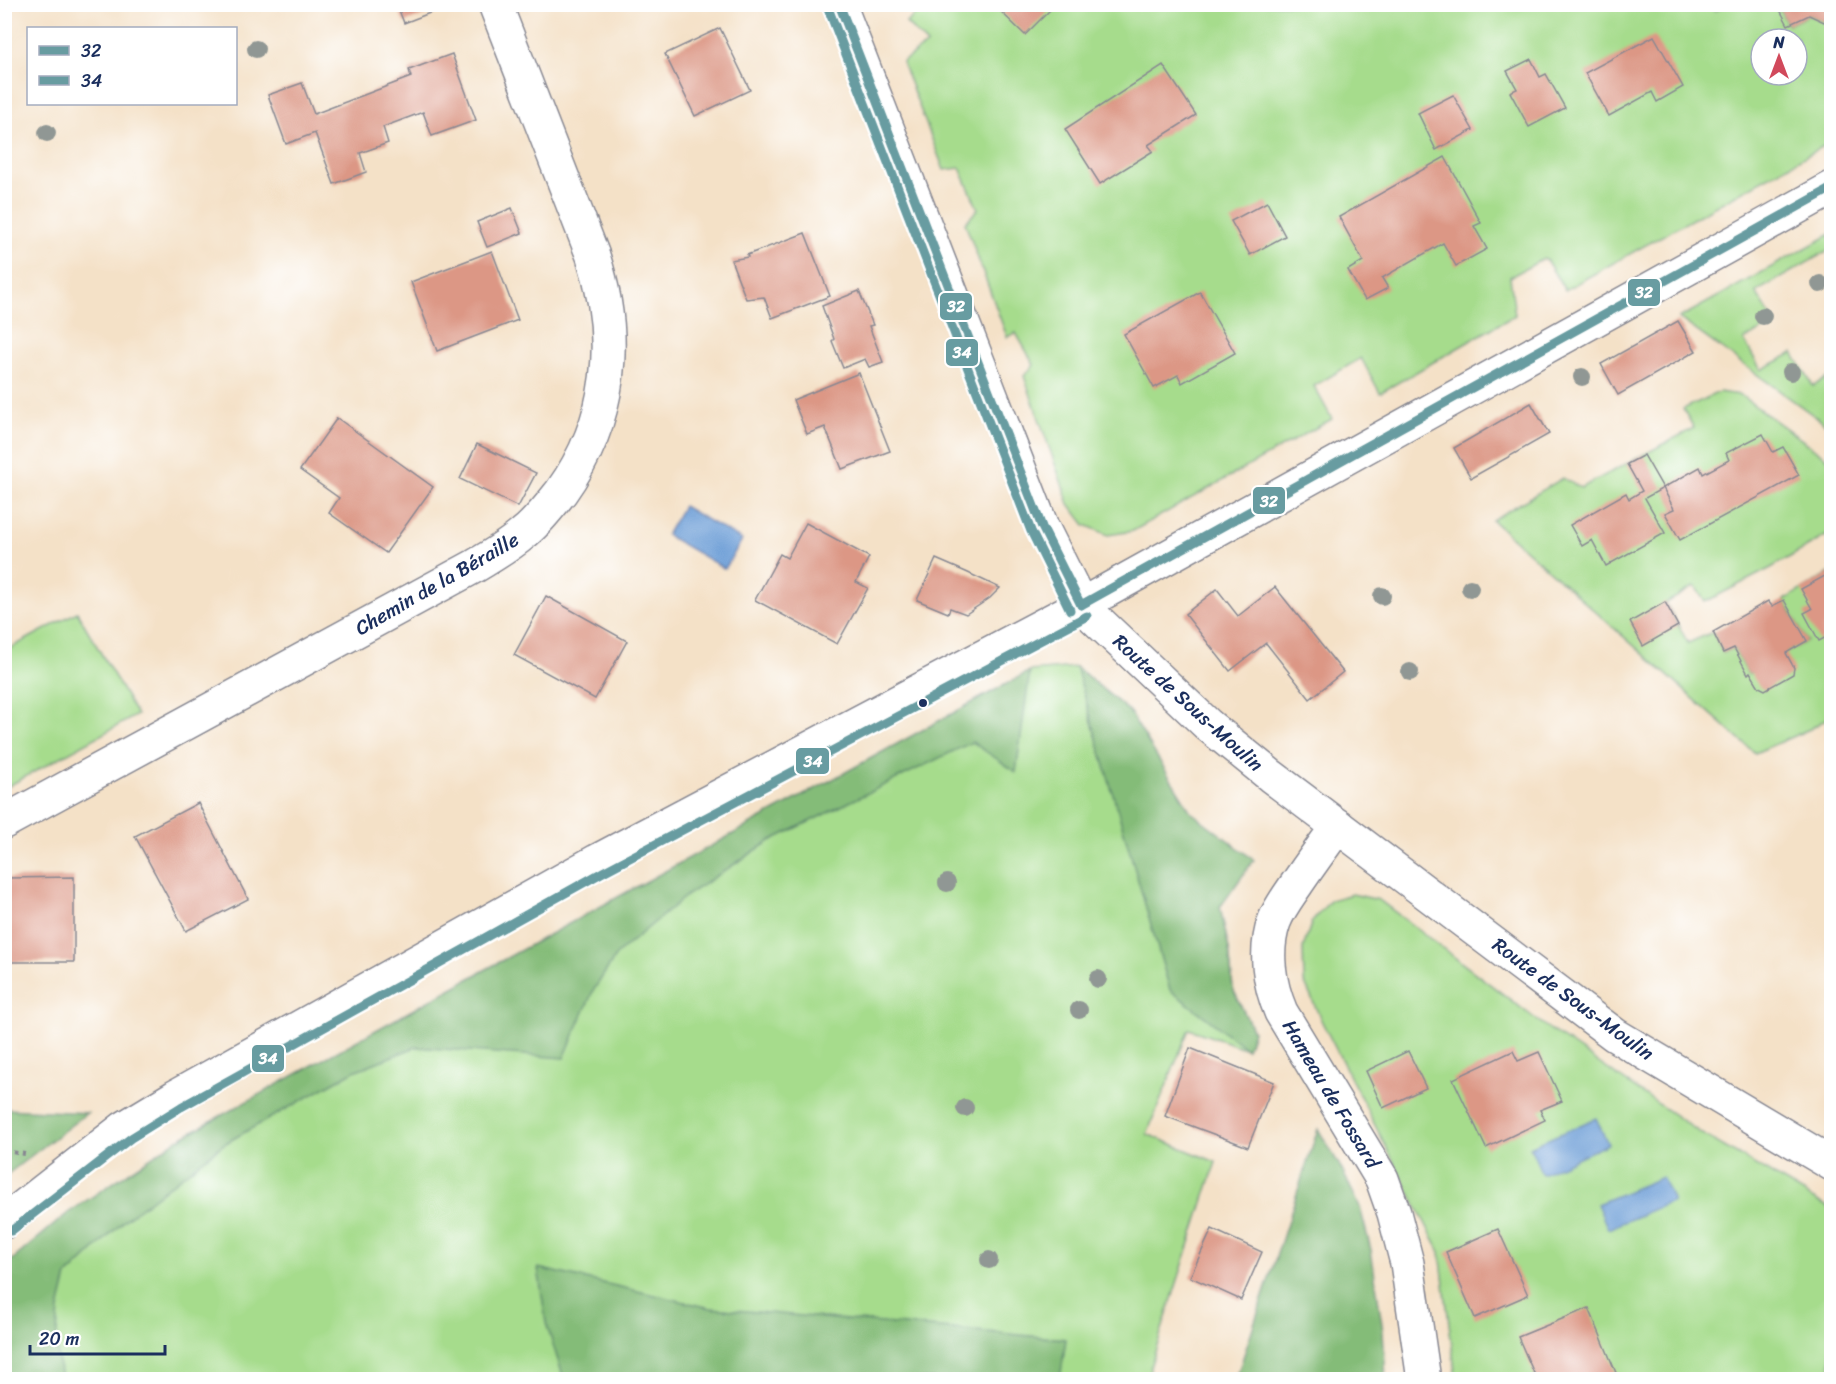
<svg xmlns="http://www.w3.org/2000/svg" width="1836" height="1384" viewBox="0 0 1836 1384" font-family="Sriracha,sans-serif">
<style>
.green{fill:#a6dc8c;stroke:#608675;stroke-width:1.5;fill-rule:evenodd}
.forest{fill:#84bc78;stroke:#50766b;stroke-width:1.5}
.water{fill:#6c9dd6;stroke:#44669a;stroke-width:1.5}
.building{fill:#dc9785}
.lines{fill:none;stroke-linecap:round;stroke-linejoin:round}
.minor-casing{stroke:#888892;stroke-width:36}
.tertiary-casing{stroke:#888892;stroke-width:36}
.secondary-casing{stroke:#888892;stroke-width:36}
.path{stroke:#888892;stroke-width:4;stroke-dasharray:4.5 4.5;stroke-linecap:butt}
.minor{stroke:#fff;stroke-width:33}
.tertiary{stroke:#fff;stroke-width:33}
.secondary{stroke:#fff;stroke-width:33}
.bus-1-casing{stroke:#fff;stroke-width:14}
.bus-2-casing{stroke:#fff;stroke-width:14}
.bus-1{stroke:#689ca1;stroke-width:9}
.bus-2{stroke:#689ca1;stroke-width:9}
.tree{fill:#909794}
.bus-dot{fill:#1b2f5e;stroke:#fff;stroke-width:2}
.labels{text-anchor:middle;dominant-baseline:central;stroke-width:6;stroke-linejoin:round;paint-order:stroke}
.street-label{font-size:20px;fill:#1b2f5e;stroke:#fff}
.line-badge{stroke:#fff;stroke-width:2}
.badge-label{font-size:16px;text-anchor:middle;font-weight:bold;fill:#fff}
</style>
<rect width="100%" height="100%" fill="#fff"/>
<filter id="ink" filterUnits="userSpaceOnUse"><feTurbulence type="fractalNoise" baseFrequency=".0167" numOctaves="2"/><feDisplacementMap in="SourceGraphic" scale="12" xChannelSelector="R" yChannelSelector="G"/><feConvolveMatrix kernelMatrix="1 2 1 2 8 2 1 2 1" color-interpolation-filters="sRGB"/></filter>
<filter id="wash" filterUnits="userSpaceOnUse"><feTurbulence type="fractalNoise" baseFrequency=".008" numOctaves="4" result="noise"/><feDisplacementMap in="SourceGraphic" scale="24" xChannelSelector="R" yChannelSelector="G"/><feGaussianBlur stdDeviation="1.35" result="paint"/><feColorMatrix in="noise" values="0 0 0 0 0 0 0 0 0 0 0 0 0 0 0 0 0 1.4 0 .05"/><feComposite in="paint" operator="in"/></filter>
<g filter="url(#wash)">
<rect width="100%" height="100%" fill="#f4e1c7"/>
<g class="green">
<path d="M 1711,4 L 1715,11 L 1726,5 L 1777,5 L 1788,25 L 1809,15 L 1824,22 L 1831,18 L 1831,142 L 1565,290 L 1545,258 L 1510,277 L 1515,315 L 1380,393 L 1361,358 L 1314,386 L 1332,419 L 1133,531 L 1108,535 L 1085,525 L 1069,504 L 1024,376 L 1034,365 L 1016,333 L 1007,337 L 965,223 L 978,209 L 960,168 L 944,170 L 902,62 L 927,44 L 906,23 L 925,5 ZM 1761,39 L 1797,39 L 1797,75 L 1761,75 Z"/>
<polygon points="1831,234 1831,249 1756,292 1775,323 1744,340 1761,370 1793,353 1813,386 1831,376 1831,428 1679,318"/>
<polygon points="1719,392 1740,395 1831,461 1831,533 1771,568 1705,602 1695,586 1666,603 1688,643 1713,632 1723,653 1734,648 1748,674 1807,641 1784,600 1831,572 1831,716 1812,728 1755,753 1492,520 1563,478 1581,488 1694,428 1683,409"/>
<polygon points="77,612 137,715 5,788 5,651"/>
<polygon points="1076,667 1129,711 1229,949 1233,989 1253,1031 1247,1049 1189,1029 1147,1134 1216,1162 1150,1367 1149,1379 5,1380 5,1266 68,1213 177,1140 474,976 1030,671"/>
<polygon points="1352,894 1379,900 1545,1026 1702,1134 1831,1209 1831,1379 1456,1379 1440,1252 1322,1022 1304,981 1303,948 1312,921 1331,900"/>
</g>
<g class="forest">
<polygon points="1076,667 1129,711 1191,812 1254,860 1220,907 1229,949 1233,989 1253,1031 1247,1049 1170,990"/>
<polygon points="1030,671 1016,772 972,742 770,841 687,895 617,954 593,991 564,1058 416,1047 354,1071 224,1144 126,1219 67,1276 59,1309 56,1343 61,1379 5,1379 5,1266 68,1213 177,1140 474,976"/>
<polygon points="5,1109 87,1113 5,1176"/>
<polygon points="1318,1129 1340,1166 1360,1207 1371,1250 1383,1331 1386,1379 1236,1379"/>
<polygon points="538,1268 711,1308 1066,1339 1060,1379 564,1379 546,1323"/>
</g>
<g class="water">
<polygon points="683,506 742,540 725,569 666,535"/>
<polygon points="1596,1118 1608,1144 1542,1174 1530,1147"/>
<polygon points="1662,1177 1673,1201 1608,1229 1597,1204"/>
</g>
<g id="blocks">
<g class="building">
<polygon points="993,4 1056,4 1025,35"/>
<polygon points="1777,4 1832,4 1832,19 1824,22 1809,15 1788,25"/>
<polygon points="397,5 438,5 440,9 404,23"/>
<polygon points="720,28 750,90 695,116 665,54"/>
<polygon points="1654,36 1683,87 1657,102 1652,92 1609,116 1585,73"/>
<polygon points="452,54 476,120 432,136 423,112 383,127 388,143 360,153 366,172 334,184 315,133 286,144 268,95 302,83 314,114 411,77 409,70"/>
<polygon points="1531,59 1540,77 1546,74 1565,108 1529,127 1510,92 1517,89 1507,71"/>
<polygon points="1163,65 1196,115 1148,145 1153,151 1100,184 1065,129"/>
<polygon points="1453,95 1473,130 1436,150 1418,113"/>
<polygon points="1445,157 1481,223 1474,226 1487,249 1456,266 1443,243 1382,278 1388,288 1365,300 1348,270 1363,261 1339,217"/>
<polygon points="1267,202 1285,236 1250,255 1231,221"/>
<polygon points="512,208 522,233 487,247 477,222"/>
<polygon points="805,233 830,296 772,318 764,297 746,299 731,260 748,257 747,255"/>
<polygon points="492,251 518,320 437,351 411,282"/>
<polygon points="859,291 873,325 869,326 883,362 869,367 865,359 843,368 832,341 834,339 822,306"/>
<polygon points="1200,292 1235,353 1182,383 1178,375 1154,388 1124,334"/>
<polygon points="1678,321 1696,351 1618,395 1601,364"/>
<polygon points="859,373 890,451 842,469 825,427 807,434 793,400"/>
<polygon points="1531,403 1549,434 1471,478 1454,448"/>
<polygon points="337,418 433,487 386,553 329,513 339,498 300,470"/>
<polygon points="1763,434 1773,452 1783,447 1799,475 1680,540 1665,513 1674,509 1663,488 1645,498 1665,533 1606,566 1592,540 1582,546 1570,525 1626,493 1629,499 1642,491 1627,464 1644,455 1663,488 1700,467 1703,474 1729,460 1726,453"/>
<polygon points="477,444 536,473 518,507 460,479"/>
<polygon points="806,523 869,557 856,582 868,588 837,644 755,600 780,554 787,558"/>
<polygon points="936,559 966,572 1000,588 990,598 966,614 950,608 948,613 917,600"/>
<polygon points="1832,572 1832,634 1819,641 1804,613 1812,609 1801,589"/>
<polygon points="1275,587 1343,672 1310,699 1266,643 1230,671 1185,614 1217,589 1238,616"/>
<polygon points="546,596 627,641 595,699 514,655"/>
<polygon points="1784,600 1807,641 1786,653 1794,668 1793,674 1765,690 1759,687 1750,672 1748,674 1734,648 1723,653 1713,632 1768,601 1772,606"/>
<polygon points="1665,602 1678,626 1643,646 1630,622"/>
<polygon points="198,803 248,899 186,931 135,836"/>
<polygon points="74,877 74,962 5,962 5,878"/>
<polygon points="1190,1048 1274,1082 1248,1147 1165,1116"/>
<polygon points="1408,1051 1426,1088 1383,1108 1366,1071"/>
<polygon points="1513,1051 1518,1061 1539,1052 1562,1101 1540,1110 1545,1120 1486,1148 1453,1079"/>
<polygon points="1212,1229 1262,1252 1241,1300 1190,1277"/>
<polygon points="1498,1229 1528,1295 1475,1318 1446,1252"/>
<polygon points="1589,1308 1619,1380 1537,1380 1518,1337"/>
</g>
</g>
</g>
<g filter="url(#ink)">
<use href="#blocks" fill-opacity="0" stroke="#888892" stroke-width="1.5"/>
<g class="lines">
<defs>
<g id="minor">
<path d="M 4,822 L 475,566 C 492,556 509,546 524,533 C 538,522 550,506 561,492 C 612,421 620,338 593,256 L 495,4"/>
<path d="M 1338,826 C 1324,845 1311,863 1298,882 C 1290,894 1279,908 1274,922 C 1264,951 1269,984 1281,1012 L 1382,1179 L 1394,1213 L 1407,1263 L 1424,1380"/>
</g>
<polyline id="tertiary" points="1081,605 1208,725 1271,776 1615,1035 1832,1164"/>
<g id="secondary">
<polyline points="839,4 1042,527 1081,605"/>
<polyline points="4,1222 124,1128 175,1097 597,861 1081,605 1832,188"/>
</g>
</defs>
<use href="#minor" class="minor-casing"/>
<use href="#tertiary" class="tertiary-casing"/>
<use href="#secondary" class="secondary-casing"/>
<polyline class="path" points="4,1151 25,1154"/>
<use href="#minor" class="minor"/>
<use href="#tertiary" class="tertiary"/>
<use href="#secondary" class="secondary"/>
<defs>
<g id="bus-1">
<polyline points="839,4 1042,527 1081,605"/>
<polyline points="1081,605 1832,188"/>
</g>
<g id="bus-2">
<polyline points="828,8 1031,531 1070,610"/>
<polyline points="11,1231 131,1138 181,1107 603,872 1087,616"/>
</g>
</defs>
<use href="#bus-1" class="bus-1-casing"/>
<use href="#bus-2" class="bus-2-casing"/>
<use href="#bus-1" class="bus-1"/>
<use href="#bus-2" class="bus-2"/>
</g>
<g class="tree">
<circle cx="256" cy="49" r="9"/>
<circle cx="47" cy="133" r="9"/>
<circle cx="1820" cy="284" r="9"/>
<circle cx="1763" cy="316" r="9"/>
<circle cx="1791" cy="372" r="9"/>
<circle cx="1582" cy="377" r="9"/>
<circle cx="1470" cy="588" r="9"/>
<circle cx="1382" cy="596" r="9"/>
<circle cx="1410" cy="672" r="9"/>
<circle cx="947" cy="883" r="9"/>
<circle cx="1098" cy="979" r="9"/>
<circle cx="1079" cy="1010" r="9"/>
<circle cx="965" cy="1108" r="9"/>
<circle cx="989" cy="1260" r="9"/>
</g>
</g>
<circle class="bus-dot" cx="923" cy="703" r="5"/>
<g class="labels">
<g class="street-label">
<text transform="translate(437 584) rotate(-30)">Chemin de la Béraille</text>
<text transform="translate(1188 703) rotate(42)">Route de Sous-Moulin</text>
<text transform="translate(1573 999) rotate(36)">Route de Sous-Moulin</text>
<text transform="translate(1331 1094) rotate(59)">Hameau de Fossard</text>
</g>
</g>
<g class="line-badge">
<rect x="1627" y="278" width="34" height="29" rx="6" fill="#689ca1"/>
<rect x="939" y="292" width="34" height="29" rx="6" fill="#689ca1"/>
<rect x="945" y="338" width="34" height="29" rx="6" fill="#689ca1"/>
<rect x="1252" y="486" width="34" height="29" rx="6" fill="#689ca1"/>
<rect x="795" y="747" width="35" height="28" rx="6" fill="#689ca1"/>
<rect x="251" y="1044" width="34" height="29" rx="6" fill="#689ca1"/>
</g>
<g class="badge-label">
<text x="1644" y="298">32</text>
<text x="956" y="312">32</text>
<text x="962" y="358">34</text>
<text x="1269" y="507">32</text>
<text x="813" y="767">34</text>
<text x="268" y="1064">34</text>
</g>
<rect width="1836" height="1384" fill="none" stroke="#fff" stroke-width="24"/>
<rect x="27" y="27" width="210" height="78" fill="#ffffff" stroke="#a4acbf" stroke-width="1.5"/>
<rect x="39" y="46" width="30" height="9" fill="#689ca1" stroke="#a4acbf" stroke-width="1.5"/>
<text x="81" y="57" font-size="18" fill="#1b2f5e">32</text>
<rect x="39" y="76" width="30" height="9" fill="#689ca1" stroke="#a4acbf" stroke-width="1.5"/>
<text x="81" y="87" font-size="18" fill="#1b2f5e">34</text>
<g transform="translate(1779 57)"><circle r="28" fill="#ffffff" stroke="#a4acbf" stroke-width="1.5"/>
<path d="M0-4.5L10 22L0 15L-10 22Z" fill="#d1495b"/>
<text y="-9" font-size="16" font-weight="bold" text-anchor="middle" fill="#1b2f5e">N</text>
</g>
<path d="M30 1345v9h135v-9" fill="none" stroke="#1b2f5e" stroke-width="3"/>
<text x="39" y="1345" font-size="18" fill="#1b2f5e" stroke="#ffffff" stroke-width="4.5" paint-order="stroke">20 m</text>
</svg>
